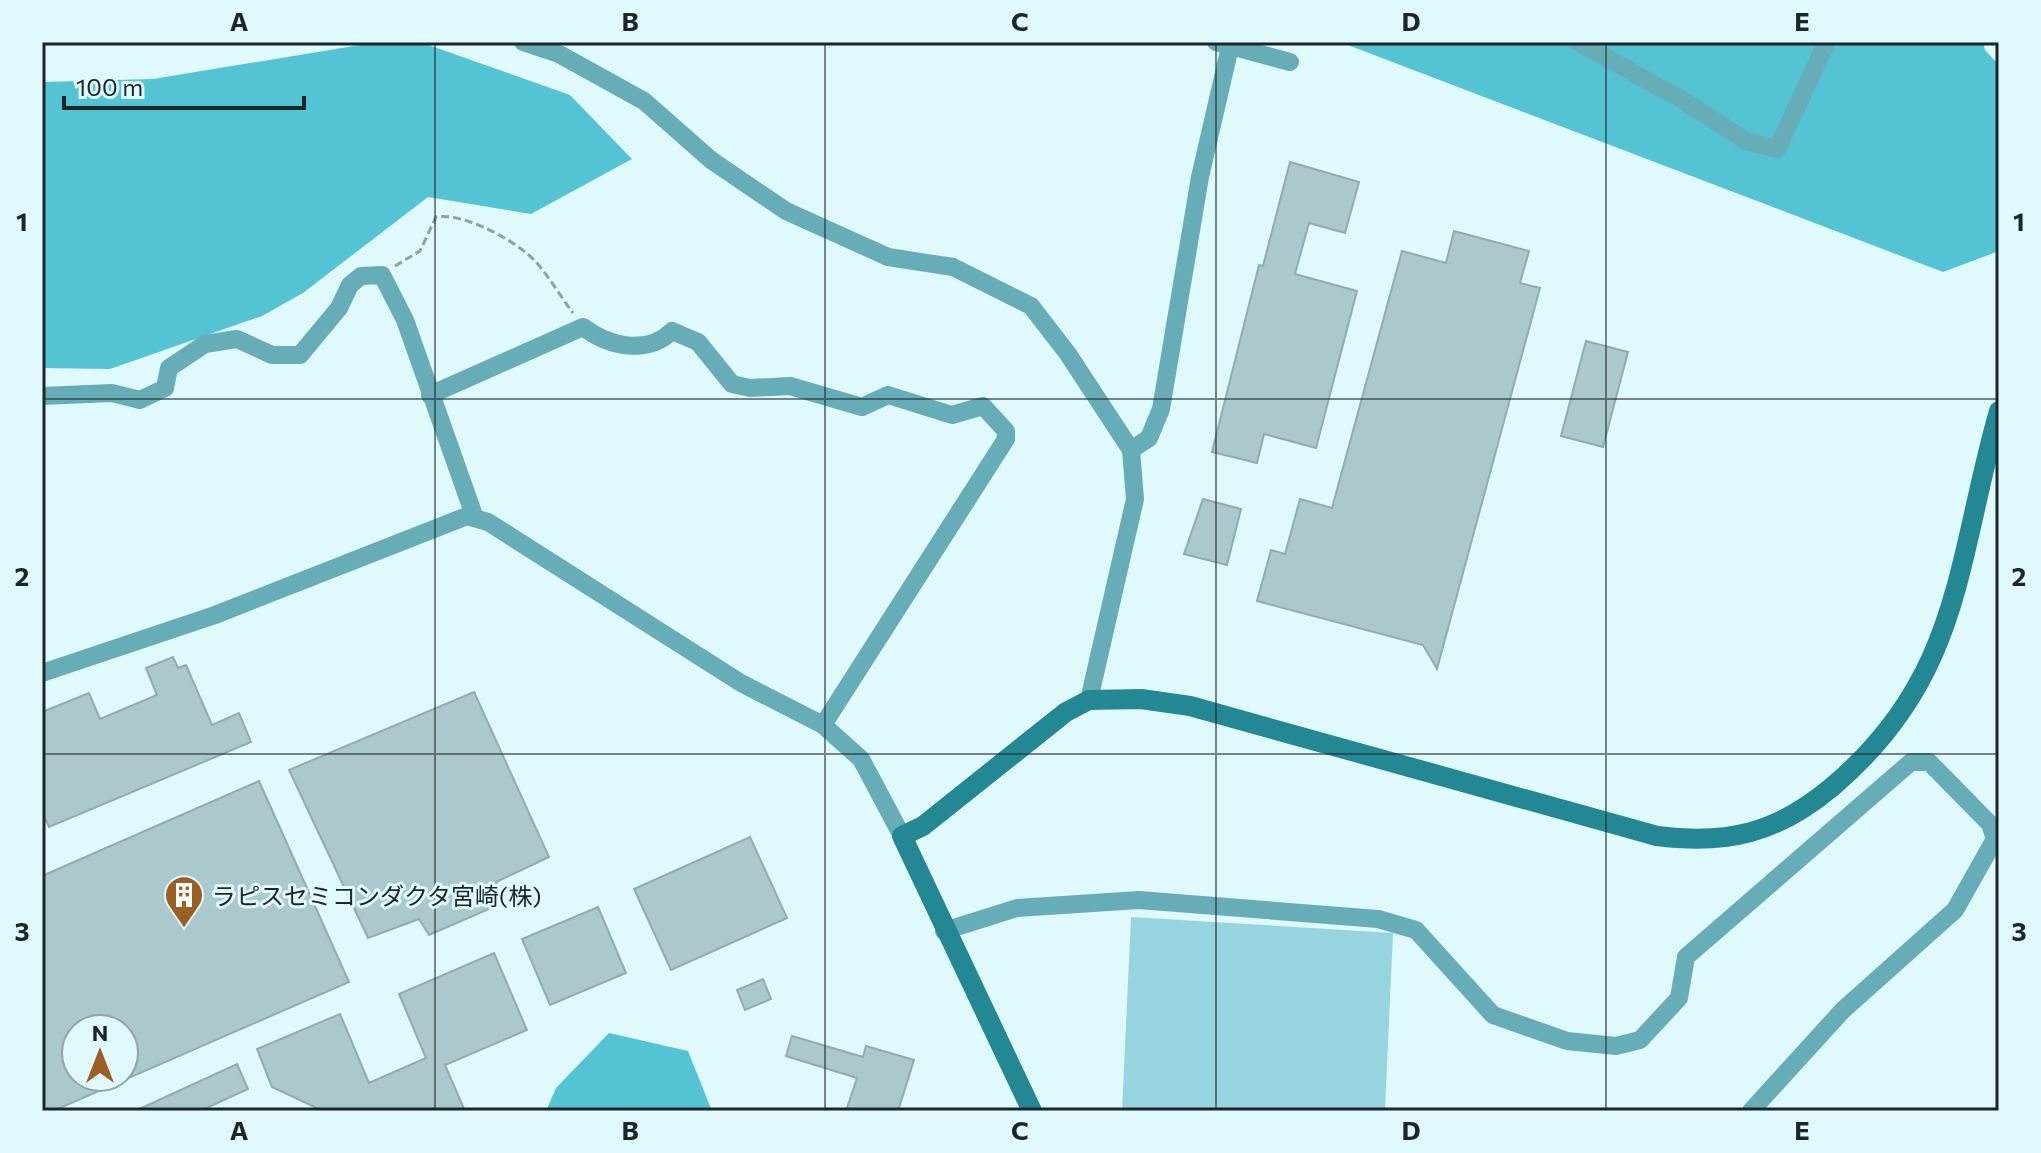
<svg xmlns="http://www.w3.org/2000/svg" width="2041" height="1153" viewBox="0 0 2041 1153" font-family="Commissioner,'Noto Sans JP',sans-serif">
<style>
.green{fill:#96d5df}
.forest{fill:#54c3d4}
.building{fill:#abc9cd;stroke:#8facb1;stroke-width:2;fill-rule:evenodd}
.lines{fill:none;stroke-linecap:round;stroke-linejoin:round}
.path{stroke:#8fa2a5;stroke-width:3;stroke-dasharray:8 4;stroke-linecap:butt}
.street{stroke:#66adb8;stroke-width:18}
.secondary{stroke:#248794;stroke-width:20}
.grid{fill:none;stroke:#1b2628;stroke-width:2;stroke-opacity:0.55}
.labels{text-anchor:middle;dominant-baseline:central;stroke-width:6;stroke-linejoin:round;paint-order:stroke}
.poi-label{font-size:24px;fill:#1b2628;stroke:#e0f9fd;text-anchor:start}
.neatline{fill:none;stroke:#1b2628;stroke-width:3}
.grid-label{font-size:26px;text-anchor:middle;font-weight:bold;fill:#1b2628}
</style>
<rect width="100%" height="100%" fill="#e0f9fd"/>
<polygon class="green" points="1131,917 1393,933 1385,1111 1122,1111"/>
<g class="forest">
<polygon points="378,42 420,42 570,95 632,159 531,214 428,197 303,293 262,316 110,369 42,368 42,82 153,79"/>
<polygon points="1340,42 1983,42 1985,50 1999,65 1999,251 1943,272"/>
<polygon points="609,1033 688,1051 712,1111 546,1111 556,1088"/>
</g>
<g class="building">
<polygon points="1290,162 1359,182 1345,233 1309,223 1295,274 1357,291 1316,448 1264,434 1257,463 1212,452 1259,265 1263,266"/>
<polygon points="1454,231 1529,251 1520,283 1540,288 1437,669 1423,645 1257,601 1271,550 1285,554 1300,499 1332,508 1402,251 1446,263"/>
<polygon points="1586,341 1628,352 1603,447 1561,436"/>
<polygon points="1203,499 1241,509 1227,565 1184,554"/>
<polygon points="173,657 178,668 186,665 212,725 239,713 251,742 49,827 42,812 42,712 89,693 100,719 157,695 146,668"/>
<polygon points="474,692 549,857 496,882 505,902 429,935 419,919 368,938 289,770"/>
<path d="M 259,781 L 349,982 L 53,1111 L 42,1111 L 42,876 ZM 76,1029 L 124,1029 L 124,1077 L 76,1077 Z"/>
<polygon points="750,837 787,918 671,970 634,889"/>
<polygon points="598,907 626,973 550,1005 522,939"/>
<polygon points="494,953 527,1030 445,1065 465,1111 323,1111 272,1087 257,1049 340,1014 369,1083 426,1058 399,994"/>
<polygon points="763,979 771,999 745,1010 737,990"/>
<polygon points="792,1036 863,1057 866,1046 914,1060 898,1111 846,1111 857,1078 786,1056"/>
<polygon points="237,1064 248,1089 200,1111 135,1111"/>
</g>
<g class="lines">
<path class="path" d="M 395,266 L 420,251 L 436,217 C 463,212 517,241 536,262 C 550,278 561,297 573,313"/>
<g class="street">
<polyline points="523,42 559,54 644,101 711,160 786,211 888,257 953,267 1031,306 1068,354 1131,450 1135,499 1089,700"/>
<polyline points="1216,42 1290,62"/>
<polyline points="1578,42 1686,102 1746,141 1777,149 1827,42"/>
<path d="M 430,395 L 583,327 C 609,347 648,355 672,331 L 698,342 L 732,384 L 750,388 L 790,386 L 862,407 L 888,395 L 952,415 L 983,406 L 1006,431 L 1006,439 L 823,725"/>
<polyline points="42,396 112,393 140,400 165,388 169,368 205,344 237,339 272,355 300,355 339,308 350,285 361,276 382,275 405,320 475,518"/>
<polyline points="1131,450 1149,438 1161,409 1200,177 1230,47"/>
<polyline points="42,673 215,615 467,516 488,522 741,683 823,725 861,759 902,836"/>
<polyline points="944,931 1017,908 1139,900 1378,919 1416,930 1493,1015 1567,1041 1616,1046 1640,1040 1679,998 1686,957 1911,762 1929,762 1990,824 1995,839 1955,910 1843,1010 1751,1111"/>
</g>
<path class="secondary" d="M 1032,1111 L 902,836 L 923,826 L 1066,712 L 1089,700 L 1141,699 L 1190,706 L 1657,836 C 1728,845 1777,833 1832,787 C 1962,677 1956,562 1999,411"/>
</g>
<path class="grid" d="M 435,42 L 435,1111M 825,42 L 825,1111M 1216,42 L 1216,1111M 1606,42 L 1606,1111M 42,399 L 1999,399M 42,754 L 1999,754"/>
<defs>
<symbol id="building-pin" viewBox="-11 -11 22 30"><path d="M0 17L-7.5 6A9.5 9.5 0 1 1 7.5 6Z" fill="#9d5e26" stroke="#e0f9fd"/><path d="M-4-6H4V6H1V3H-1V6H-4ZM-2.5-4.3h1.7v1.8h-1.7ZM.8-4.3h1.7v1.8H.8ZM-2.5-1h1.7V.8h-1.7ZM.8-1h1.7V.8H.8Z" fill="#fff"/></symbol>
</defs>
<g fill-rule="evenodd">
<use href="#building-pin" x="162" y="873" width="44" height="60"/>
</g>
<g class="labels">
<g class="poi-label">
<text x="212" y="895">ラピスセミコンダクタ宮崎(株)</text>
</g>
</g>
<rect width="2041" height="1153" fill="none" stroke="#e0f9fd" stroke-width="88"/>
<g transform="translate(100 1053)"><circle r="38" fill="#e0f9fd" stroke="#91a5a8" stroke-width="2"/>
<path d="M0-6L14 30L0 20L-14 30Z" fill="#9d5e26"/>
<text y="-12" font-size="22" font-weight="bold" text-anchor="middle" fill="#1b2628">N</text>
</g>
<path d="M64 96v12h240v-12" fill="none" stroke="#1b2628" stroke-width="4"/>
<text x="76" y="96" font-size="24" fill="#1b2628" stroke="#e0f9fd" stroke-width="6" paint-order="stroke">100 m</text>
<rect x="44" y="44" width="1953" height="1065" class="neatline"/>
<g class="grid-label">
<text x="239" y="31">A</text>
<text x="630" y="31">B</text>
<text x="1020" y="31">C</text>
<text x="1411" y="31">D</text>
<text x="1802" y="31">E</text>
<text x="22" y="231">1</text>
<text x="2019" y="231">1</text>
<text x="22" y="586">2</text>
<text x="2019" y="586">2</text>
<text x="22" y="941">3</text>
<text x="2019" y="941">3</text>
<text x="239" y="1140">A</text>
<text x="630" y="1140">B</text>
<text x="1020" y="1140">C</text>
<text x="1411" y="1140">D</text>
<text x="1802" y="1140">E</text>
</g>
</svg>
